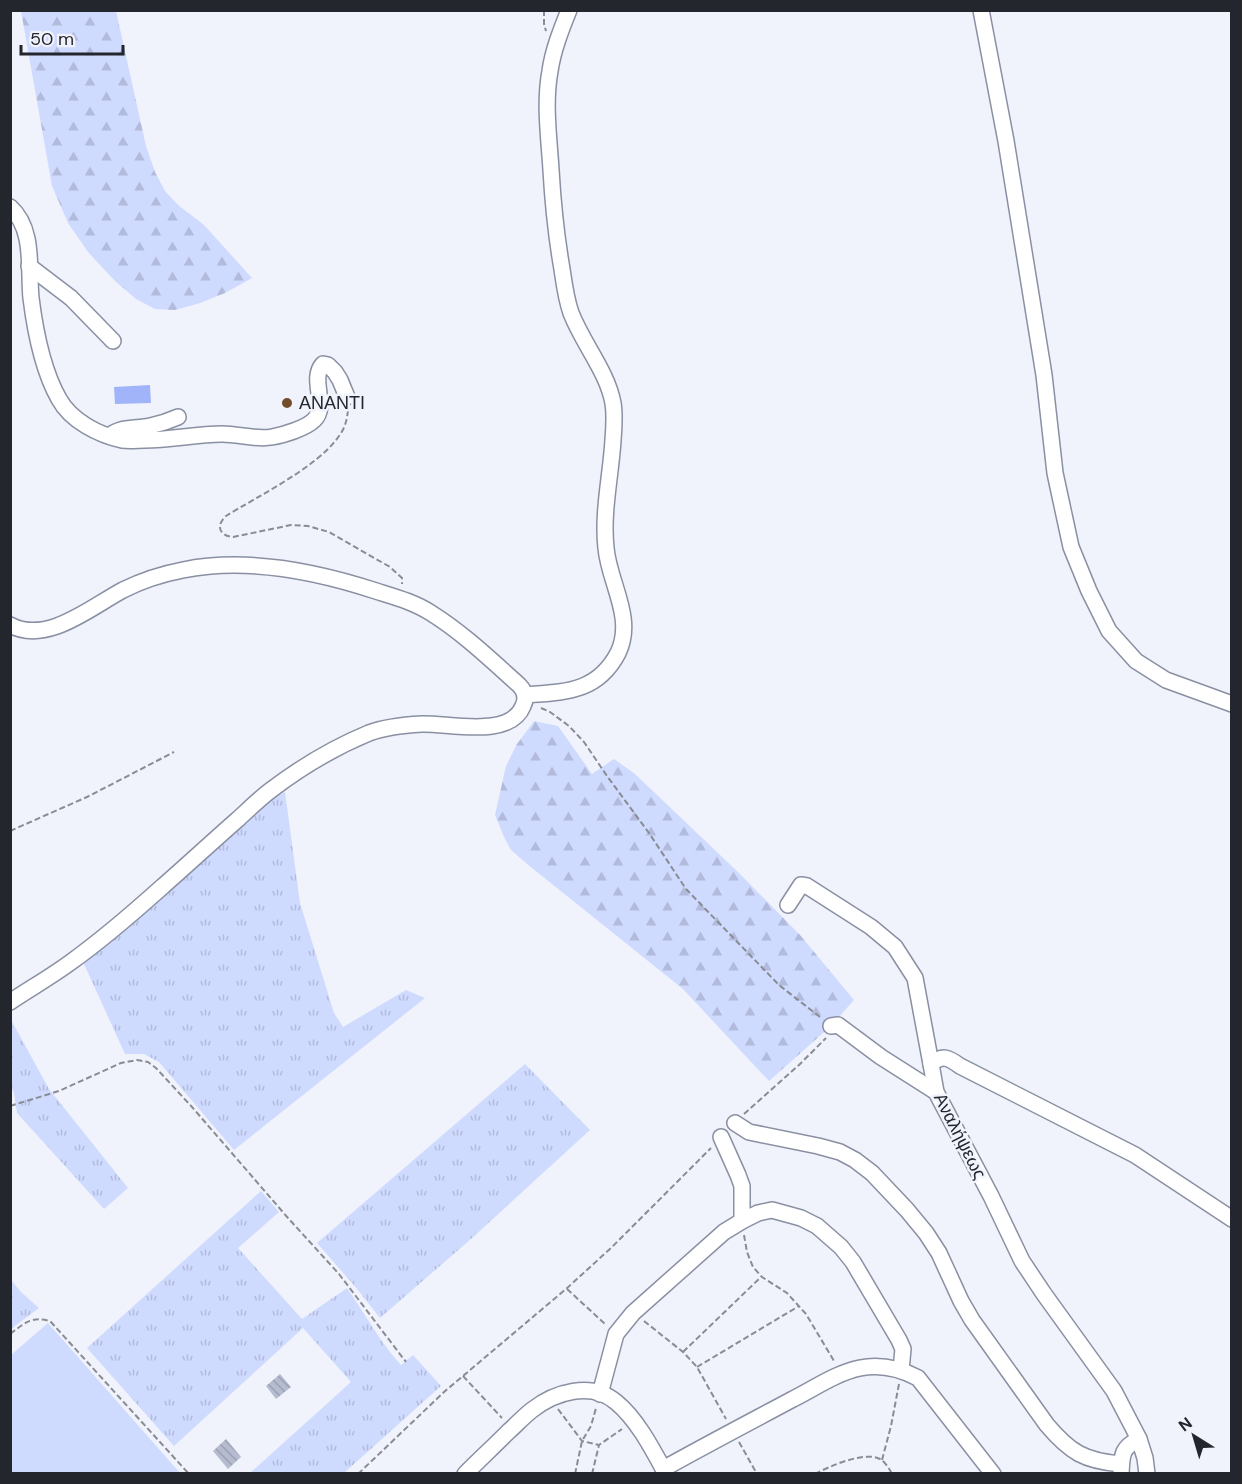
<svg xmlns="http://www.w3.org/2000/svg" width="1242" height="1484" viewBox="0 0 1242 1484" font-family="'DM Sans',sans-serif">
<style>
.grass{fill:url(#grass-tufts)}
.forest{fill:url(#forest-firs)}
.pitch{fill:#cfdaff}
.water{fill:#a1b4fa}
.building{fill:url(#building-back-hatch)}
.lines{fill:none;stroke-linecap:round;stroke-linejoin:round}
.minor-casing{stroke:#8a90a3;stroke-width:18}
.path{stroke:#8a8c94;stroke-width:2;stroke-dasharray:6 3;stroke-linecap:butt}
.minor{stroke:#fff;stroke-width:15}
.poi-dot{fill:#734c29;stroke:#f0f3fb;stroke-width:2}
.labels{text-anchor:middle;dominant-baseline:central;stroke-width:5;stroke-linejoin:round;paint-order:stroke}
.poi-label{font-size:18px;fill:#24262e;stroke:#f0f3fb;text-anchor:start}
.street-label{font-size:18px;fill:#24262e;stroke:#f0f3fb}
</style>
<defs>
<pattern id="grass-tufts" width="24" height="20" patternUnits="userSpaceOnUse" patternTransform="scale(1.5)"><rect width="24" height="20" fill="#cfdaff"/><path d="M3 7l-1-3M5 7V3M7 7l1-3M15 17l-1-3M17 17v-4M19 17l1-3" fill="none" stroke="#b2bbdb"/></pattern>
<pattern id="forest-firs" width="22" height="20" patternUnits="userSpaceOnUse" patternTransform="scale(1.5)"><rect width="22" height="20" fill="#cfdaff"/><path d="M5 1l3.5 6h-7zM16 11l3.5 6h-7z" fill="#b2bbdb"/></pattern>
<pattern id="building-back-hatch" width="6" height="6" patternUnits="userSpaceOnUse" patternTransform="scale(1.5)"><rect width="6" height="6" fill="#b5bcd0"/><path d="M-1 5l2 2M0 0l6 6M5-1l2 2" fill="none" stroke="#9ca1b3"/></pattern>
</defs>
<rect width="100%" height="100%" fill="#f0f3fb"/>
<g class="grass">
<polygon points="285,792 300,903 334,1013 343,1027 406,990 425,998 234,1150 159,1062 144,1054 125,1054 84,964 171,889 262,805"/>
<polygon points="10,1018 49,1089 128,1188 104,1209 17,1113 14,1093 11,1087"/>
<polygon points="525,1064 590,1130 471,1239 380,1318 358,1290 317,1243"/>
<path d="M 261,1191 L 279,1212 L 238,1248 L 302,1319 L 347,1288 C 365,1314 380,1342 401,1365 L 413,1355 L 441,1386 L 344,1473 L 250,1473 L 351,1382 L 303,1328 L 174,1446 L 87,1348 Z"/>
<polygon points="11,1280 21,1292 39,1308 11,1329"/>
</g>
<g class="forest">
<polygon points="21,11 116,11 146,146 155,172 165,191 178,205 204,225 252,278 225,293 200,303 175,310 155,309 136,299 115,281 88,252 68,223 52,186"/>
<polygon points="534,721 558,726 592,774 614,759 635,774 740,874 800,935 854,1000 831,1026 769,1081 683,989 532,868 511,850 504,837 495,815 506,766 517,744"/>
</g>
<polygon class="pitch" points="48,1323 180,1473 11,1473 11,1355"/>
<polygon class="water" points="150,385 151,403 115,404 114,387"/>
<g class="building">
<polygon points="280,1374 291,1387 276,1399 266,1386"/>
<polygon points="226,1439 241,1457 228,1469 213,1451"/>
</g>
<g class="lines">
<defs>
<g id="minor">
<polyline points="981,10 1006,141 1044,375 1055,473 1071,547 1089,591 1109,631 1136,661 1166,680 1232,704"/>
<path d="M 10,207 C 35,229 28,269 31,298 C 35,330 43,371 59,399 C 71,421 99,435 122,440 C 130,441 138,440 145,440 C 171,440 196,434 222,434 C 239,434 256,440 272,437 C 284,435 306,428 314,420 C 329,406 309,379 323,364 L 328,365 L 335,372 L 340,380 L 347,397"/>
<polyline points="29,266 71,298 113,341"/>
<path d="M 109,436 C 122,426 135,429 150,426 C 160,424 169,421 178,417"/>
<path d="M 10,625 C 47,645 91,607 123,590 C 141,581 162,574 183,570 C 247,557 315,571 376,591 C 395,597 414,602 431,613 C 463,633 491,660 519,685 C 525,691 527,698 523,706 C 510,739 449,723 422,724 C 404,725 385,727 369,733 C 335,747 300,768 271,790 C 259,799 248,810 237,820 C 212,842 187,865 162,887 C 133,913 103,939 71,962 C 52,976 31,988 10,1002"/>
<path d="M 525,695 C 564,692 597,693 618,653 C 635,618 609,583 606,548 C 602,512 611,475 613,440 C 614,428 615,415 613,403 C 607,371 583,344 571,313 C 566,299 564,283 562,269 C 556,235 553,204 551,170 C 549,137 544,104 550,71 C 553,50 561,30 569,10"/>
<polyline points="788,905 801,885 807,886 871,927 895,947 915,978 931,1064"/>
<polyline points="831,1026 838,1025 881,1057 936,1092"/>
<path d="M 735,1123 L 749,1132 L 818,1146 L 840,1152 L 855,1160 L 872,1173 L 907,1210 L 926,1233 L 939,1253 L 961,1301 L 972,1320 L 1047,1425 C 1070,1452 1084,1461 1121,1464"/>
<polyline points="721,1137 738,1175 742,1186 742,1221"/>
<polyline points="600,1394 616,1334 633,1313 724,1232 742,1221 758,1213 772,1210 801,1218 817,1226 841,1247 853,1262 899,1340 903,1349 901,1370"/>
<path d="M 663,1469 C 706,1445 750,1422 793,1399 C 815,1388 836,1373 860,1368 C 880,1364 901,1369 918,1378 L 993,1474"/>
<path d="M 465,1474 C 479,1460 494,1446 508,1432 C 516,1425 523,1417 532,1410 C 555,1392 591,1381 616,1402 C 637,1419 653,1450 666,1474"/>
<path d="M 1121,1474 C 1122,1455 1121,1448 1139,1439"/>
<path d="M 1147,1474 L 1145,1458 L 1139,1439 L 1114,1391 L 1044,1294 L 1022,1261 L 991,1196 L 936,1092 L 931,1064 C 943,1054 949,1058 960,1066 L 1135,1155 L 1232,1219"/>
</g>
</defs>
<use href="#minor" class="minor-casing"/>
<g class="path">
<polyline points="544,10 544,24 546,31"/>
<path d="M 348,410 C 347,420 345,428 339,436 C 318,467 258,496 226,516 C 215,526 220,536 233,537 L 291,525 L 308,526 L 329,532 L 390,567 L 402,578 L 402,584"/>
<polyline points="541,708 550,712 569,726 584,742 607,776 649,833 686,889 779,985 820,1017"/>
<polyline points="10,831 87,797 174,752"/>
<polyline points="10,1106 59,1091 121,1063 137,1060 148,1062 156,1068 192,1107 288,1218 339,1274 406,1362"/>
<polyline points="744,1114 799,1065 826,1038"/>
<polyline points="744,1235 747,1252 753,1267 762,1277 787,1293 806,1314 834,1361"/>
<polyline points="567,1289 605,1324"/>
<polyline points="644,1321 683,1352 697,1367 726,1419"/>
<path d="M 10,1334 C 25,1323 31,1316 50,1321 L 189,1474"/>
<polyline points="683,1352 761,1277"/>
<polyline points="697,1367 799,1306"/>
<polyline points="463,1376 502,1418"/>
<polyline points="558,1409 582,1441 599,1445 622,1429"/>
<polyline points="739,1442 757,1474"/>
<polyline points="882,1460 891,1426 899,1384"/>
<polyline points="358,1474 444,1392 566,1289 611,1248 711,1148"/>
<polyline points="575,1474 582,1441 591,1426 596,1408"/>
<polyline points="592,1474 599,1445"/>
<path d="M 815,1474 C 830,1466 864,1451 880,1459 C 885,1462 889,1468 892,1474"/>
</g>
<use href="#minor" class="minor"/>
</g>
<circle class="poi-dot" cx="287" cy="403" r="6"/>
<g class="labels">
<g class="poi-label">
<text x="299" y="403">ΑΝΑΝΤΙ</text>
</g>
<g class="street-label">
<text transform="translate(960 1136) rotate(63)">Αναλήψεως</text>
</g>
</g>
<rect width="1242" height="1484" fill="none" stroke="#24262e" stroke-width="24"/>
<g transform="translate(1194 1436) rotate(323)" stroke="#f0f3fb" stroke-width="4.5" paint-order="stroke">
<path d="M0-4.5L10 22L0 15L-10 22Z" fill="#24262e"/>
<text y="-9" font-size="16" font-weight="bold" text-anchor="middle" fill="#24262e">N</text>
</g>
<path d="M21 45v9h102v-9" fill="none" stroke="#24262e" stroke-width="3"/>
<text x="30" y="45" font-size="18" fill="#24262e" stroke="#f0f3fb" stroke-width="4.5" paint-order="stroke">50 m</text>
</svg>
